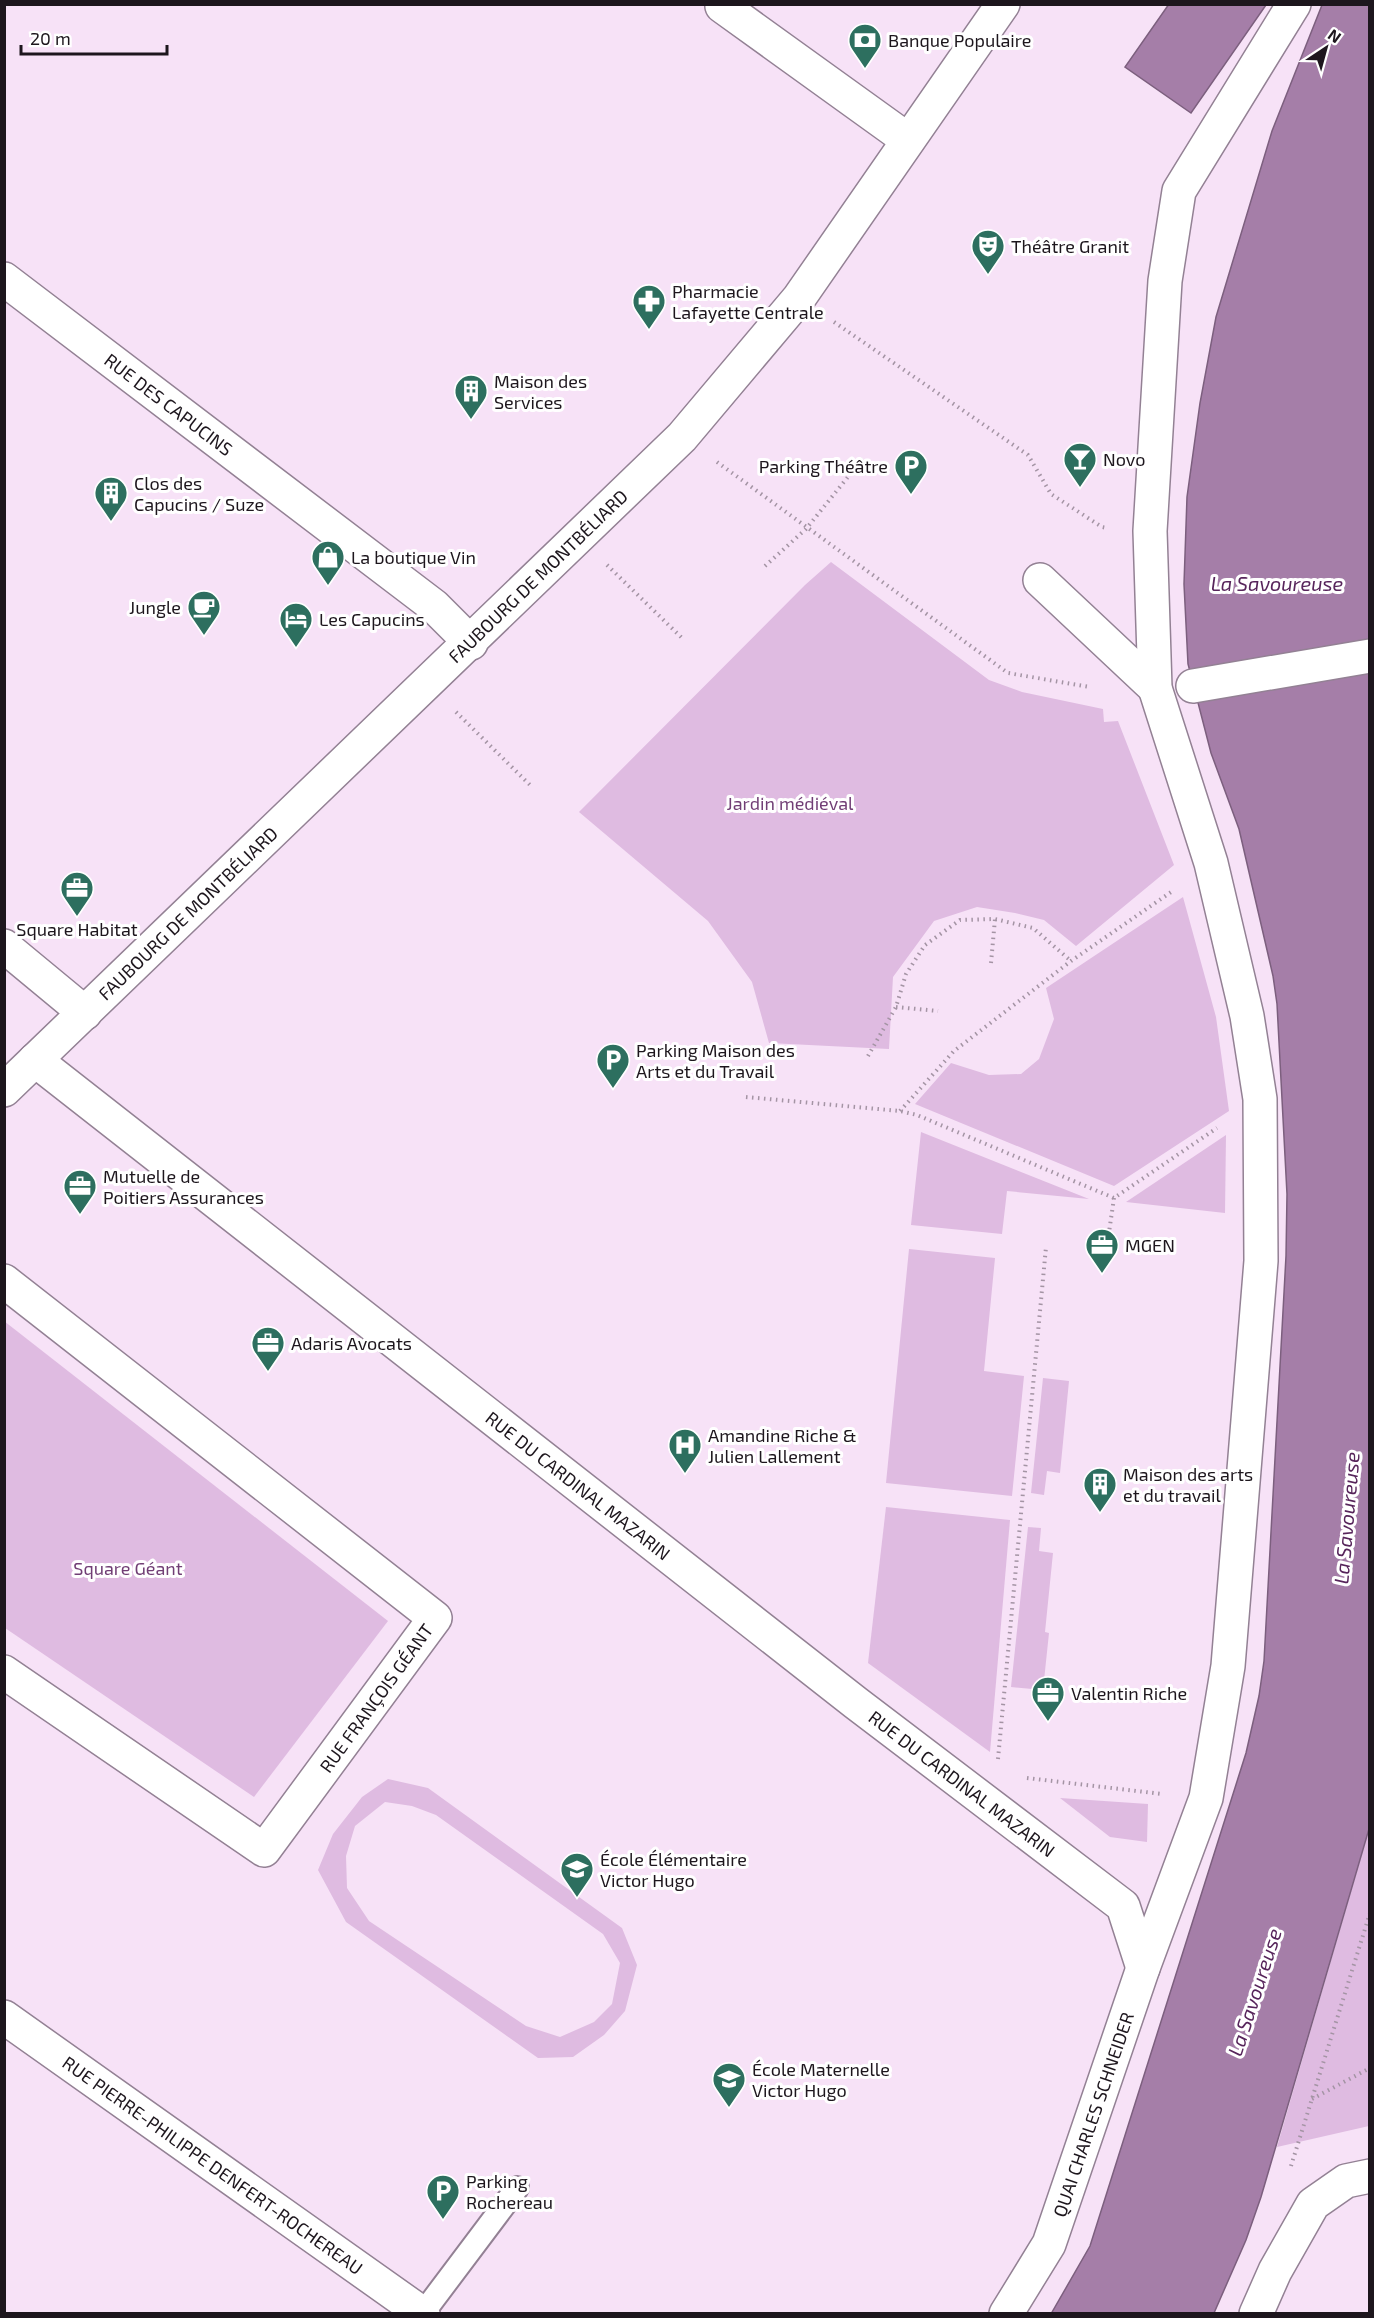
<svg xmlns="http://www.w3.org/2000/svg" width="1374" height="2318" viewBox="0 0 1374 2318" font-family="'Exo 2',sans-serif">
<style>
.green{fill:#dfbbe1;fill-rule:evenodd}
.water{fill:#a57ea8;stroke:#7c5f7e;stroke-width:1.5}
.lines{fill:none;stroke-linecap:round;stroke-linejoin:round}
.lane-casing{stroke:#938194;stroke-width:26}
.street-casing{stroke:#938194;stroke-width:36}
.secondary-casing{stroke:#938194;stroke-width:36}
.path{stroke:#a494a4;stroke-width:4;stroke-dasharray:1.5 4.5;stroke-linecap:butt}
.lane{stroke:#fff;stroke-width:22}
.street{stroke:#fff;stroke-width:33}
.secondary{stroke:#fff;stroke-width:33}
.labels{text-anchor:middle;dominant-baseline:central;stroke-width:6;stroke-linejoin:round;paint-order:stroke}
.poi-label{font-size:18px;fill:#1d161d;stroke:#fff;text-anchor:start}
.street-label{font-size:18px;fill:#1d161d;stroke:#fff}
.park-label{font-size:18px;fill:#713e75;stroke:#fff}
.water-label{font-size:20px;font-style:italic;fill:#57255b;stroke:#fff}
</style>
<rect width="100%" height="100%" fill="#f7e2f7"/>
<g class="green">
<polygon points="831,562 989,680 1022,692 1103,709 1104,722 1118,721 1174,865 1076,946 1044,920 1015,913 977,907 934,921 893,977 889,1049 769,1043 752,982 708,921 579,812 805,585"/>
<polygon points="1183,897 1216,1017 1229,1111 1114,1186 915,1104 951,1063 989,1075 1021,1074 1039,1059 1054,1019 1046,988"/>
<polygon points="921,1132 1089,1199 1007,1191 1002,1234 911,1225"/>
<polygon points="1226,1135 1225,1213 1126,1202"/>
<polygon points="909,1249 995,1258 984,1371 1024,1376 1012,1496 886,1483"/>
<polygon points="4,1321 388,1621 254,1797 5,1628"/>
<polygon points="1043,1378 1069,1381 1060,1473 1047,1471 1044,1495 1031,1493"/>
<polygon points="886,1507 1010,1520 990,1752 868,1663"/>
<polygon points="1028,1527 1041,1528 1039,1551 1053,1553 1045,1632 1049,1633 1043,1690 1011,1687"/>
<path d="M 388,1779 L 428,1788 L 622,1928 L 637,1965 L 625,2011 L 604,2035 L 573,2057 L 538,2058 L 346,1922 L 318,1870 L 333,1834 L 362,1797 ZM 385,1802 L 412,1806 L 436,1815 L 603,1934 L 620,1963 L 612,2004 L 594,2022 L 560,2037 L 526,2026 L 369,1921 L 347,1888 L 346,1856 L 355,1826 Z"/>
<polygon points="1060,1798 1148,1804 1147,1842 1110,1837"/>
<polygon points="1369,1829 1369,2126 1277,2147"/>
</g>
<g class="water">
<polygon points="1169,4 1266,5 1191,113 1125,67"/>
<polygon points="1322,5 1369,5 1369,1829 1261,2197 1246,2240 1214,2313 1051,2314 1090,2246 1246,1753 1259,1696 1264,1661 1286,1256 1287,1194 1277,1004 1273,976 1239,829 1211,753 1188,664 1184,584 1187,497 1200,403 1216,317 1272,131"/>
</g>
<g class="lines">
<defs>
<polyline id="lane" points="423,2313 517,2188"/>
<g id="street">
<polyline points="723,4 722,6 908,140"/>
<path id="s1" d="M 4,279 L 434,606 L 471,643"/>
<polyline points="1040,580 1155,688"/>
<polyline points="1193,686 1370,656"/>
<polyline points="4,946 85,1013"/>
<path id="s2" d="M 35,1060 L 856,1703 L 1123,1906 L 1143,1968"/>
<polyline points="4,1281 435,1618 264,1850 4,1672"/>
<path id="s3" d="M 4,2017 L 423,2314"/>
<path id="s4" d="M 1006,2314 L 1049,2244 L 1143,1968 L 1206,1798 L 1228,1666 L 1261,1261 L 1260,1099 L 1247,1016 L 1211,863 L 1155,688 L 1150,531 L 1165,281 L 1179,191 L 1294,4"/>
<polyline points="1256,2314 1275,2271 1313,2204 1346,2181 1370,2176"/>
</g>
<g id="secondary">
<path id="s5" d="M 4,1090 L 682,437 L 799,298 L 1003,4"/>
</g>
</defs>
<use href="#lane" class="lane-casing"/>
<use href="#street" class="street-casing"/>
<use href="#secondary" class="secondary-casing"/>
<g class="path">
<polyline points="834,322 1028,455 1051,494 1102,527 1107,528"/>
<polyline points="717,462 1008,673 1090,687"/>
<polyline points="607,565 682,638"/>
<polyline points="765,566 806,529 864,457"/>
<polyline points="456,712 530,785"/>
<polyline points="991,963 995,919"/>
<polyline points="896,1007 938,1011"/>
<polyline points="868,1056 896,1007 906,974 925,945 960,920 995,919 1033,928 1071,961"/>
<polyline points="746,1097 900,1111 917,1115 1114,1198 1217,1128"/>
<polyline points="900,1111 954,1051 1071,961 1174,890"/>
<polyline points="1106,1253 1114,1198"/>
<polyline points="998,1759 1046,1247"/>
<polyline points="1027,1778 1162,1794"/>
<polyline points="1312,2099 1370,2068"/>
<polyline points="1291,2166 1370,1913"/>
</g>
<use href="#lane" class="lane"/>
<use href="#street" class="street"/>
<use href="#secondary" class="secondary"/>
</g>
<defs>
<symbol id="bank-pin" viewBox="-11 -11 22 30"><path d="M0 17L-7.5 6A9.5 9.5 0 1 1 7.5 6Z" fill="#2d6f5f" stroke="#fff"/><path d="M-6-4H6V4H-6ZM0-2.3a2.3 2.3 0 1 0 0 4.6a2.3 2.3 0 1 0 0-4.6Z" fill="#fff"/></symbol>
<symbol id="theatre-pin" viewBox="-11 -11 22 30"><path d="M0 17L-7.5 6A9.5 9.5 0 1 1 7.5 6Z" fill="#2d6f5f" stroke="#fff"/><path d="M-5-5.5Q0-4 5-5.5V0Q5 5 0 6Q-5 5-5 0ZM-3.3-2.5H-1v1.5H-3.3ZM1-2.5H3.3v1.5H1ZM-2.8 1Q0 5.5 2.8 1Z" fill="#fff"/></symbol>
<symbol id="pharmacy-pin" viewBox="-11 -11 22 30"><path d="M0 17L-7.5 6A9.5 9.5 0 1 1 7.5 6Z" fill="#2d6f5f" stroke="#fff"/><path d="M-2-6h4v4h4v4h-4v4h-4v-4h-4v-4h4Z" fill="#fff"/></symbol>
<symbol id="building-pin" viewBox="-11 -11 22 30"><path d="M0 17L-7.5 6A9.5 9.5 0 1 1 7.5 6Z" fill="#2d6f5f" stroke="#fff"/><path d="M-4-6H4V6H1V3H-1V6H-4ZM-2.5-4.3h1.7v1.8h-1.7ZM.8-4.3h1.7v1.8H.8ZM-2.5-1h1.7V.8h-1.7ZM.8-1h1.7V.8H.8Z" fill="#fff"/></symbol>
<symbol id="bar-pin" viewBox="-11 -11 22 30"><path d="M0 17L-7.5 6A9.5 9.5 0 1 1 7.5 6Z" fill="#2d6f5f" stroke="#fff"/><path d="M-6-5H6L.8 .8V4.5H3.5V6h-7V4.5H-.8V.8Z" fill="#fff"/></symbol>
<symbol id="parking-pin" viewBox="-11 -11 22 30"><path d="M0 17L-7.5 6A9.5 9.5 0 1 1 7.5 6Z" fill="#2d6f5f" stroke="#fff"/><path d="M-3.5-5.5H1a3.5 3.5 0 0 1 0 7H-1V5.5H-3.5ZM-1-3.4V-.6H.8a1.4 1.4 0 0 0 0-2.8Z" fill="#fff"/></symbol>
<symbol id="shop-pin" viewBox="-11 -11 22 30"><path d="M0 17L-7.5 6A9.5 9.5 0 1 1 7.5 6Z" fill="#2d6f5f" stroke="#fff"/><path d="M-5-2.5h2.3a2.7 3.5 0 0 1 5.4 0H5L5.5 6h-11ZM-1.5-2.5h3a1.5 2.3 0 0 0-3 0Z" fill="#fff"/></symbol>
<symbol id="cafe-pin" viewBox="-11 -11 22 30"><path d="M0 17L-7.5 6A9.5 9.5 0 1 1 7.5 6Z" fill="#2d6f5f" stroke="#fff"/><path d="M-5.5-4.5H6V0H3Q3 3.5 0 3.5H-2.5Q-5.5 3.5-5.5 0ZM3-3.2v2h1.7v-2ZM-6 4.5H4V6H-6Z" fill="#fff"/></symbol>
<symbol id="hotel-pin" viewBox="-11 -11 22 30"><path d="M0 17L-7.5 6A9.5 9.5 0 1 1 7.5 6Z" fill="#2d6f5f" stroke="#fff"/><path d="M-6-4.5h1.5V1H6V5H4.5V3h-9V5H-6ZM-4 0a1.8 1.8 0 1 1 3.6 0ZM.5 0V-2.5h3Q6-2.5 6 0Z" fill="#fff"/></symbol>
<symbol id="office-pin" viewBox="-11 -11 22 30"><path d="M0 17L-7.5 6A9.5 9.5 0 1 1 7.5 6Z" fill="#2d6f5f" stroke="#fff"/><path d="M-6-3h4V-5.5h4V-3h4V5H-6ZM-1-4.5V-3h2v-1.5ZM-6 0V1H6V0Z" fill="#fff"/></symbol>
<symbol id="hospital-pin" viewBox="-11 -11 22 30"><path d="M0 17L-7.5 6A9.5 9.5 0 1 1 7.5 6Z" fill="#2d6f5f" stroke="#fff"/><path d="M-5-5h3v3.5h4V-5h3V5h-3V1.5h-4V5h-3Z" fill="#fff"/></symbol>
<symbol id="school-pin" viewBox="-11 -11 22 30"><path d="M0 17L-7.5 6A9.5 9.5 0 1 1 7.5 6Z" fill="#2d6f5f" stroke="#fff"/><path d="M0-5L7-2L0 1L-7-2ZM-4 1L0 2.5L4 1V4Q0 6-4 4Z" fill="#fff"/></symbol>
</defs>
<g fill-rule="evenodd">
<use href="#bank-pin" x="846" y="21" width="38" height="52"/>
<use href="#theatre-pin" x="969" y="227" width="38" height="52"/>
<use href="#pharmacy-pin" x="630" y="282" width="38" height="52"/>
<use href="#building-pin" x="452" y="372" width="38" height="52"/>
<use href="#bar-pin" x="1061" y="440" width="38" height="52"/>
<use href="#parking-pin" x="892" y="447" width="38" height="52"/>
<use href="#building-pin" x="92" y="474" width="38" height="52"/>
<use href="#shop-pin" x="309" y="538" width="38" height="52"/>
<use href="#cafe-pin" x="185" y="588" width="38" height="52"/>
<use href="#hotel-pin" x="277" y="600" width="38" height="52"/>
<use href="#office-pin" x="58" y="869" width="38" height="52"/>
<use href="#parking-pin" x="594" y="1041" width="38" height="52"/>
<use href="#office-pin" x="61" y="1167" width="38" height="52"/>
<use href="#office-pin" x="1083" y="1226" width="38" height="52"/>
<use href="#office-pin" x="249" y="1324" width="38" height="52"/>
<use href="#hospital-pin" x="666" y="1426" width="38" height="52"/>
<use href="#building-pin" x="1081" y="1465" width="38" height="52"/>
<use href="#office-pin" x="1029" y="1674" width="38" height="52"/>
<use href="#school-pin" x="558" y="1850" width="38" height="52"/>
<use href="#school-pin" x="710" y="2060" width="38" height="52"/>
<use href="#parking-pin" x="424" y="2172" width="38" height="52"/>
</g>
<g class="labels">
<g class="poi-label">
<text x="888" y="40">Banque Populaire</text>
<text x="1011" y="246">Théâtre Granit</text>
<text x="672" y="291">Pharmacie<tspan x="672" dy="21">Lafayette Centrale</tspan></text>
<text x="494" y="381">Maison des<tspan x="494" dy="21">Services</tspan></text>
<text x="1103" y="459">Novo</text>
<text x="888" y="466" text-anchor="end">Parking Théâtre</text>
<text x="134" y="483">Clos des<tspan x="134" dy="21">Capucins / Suze</tspan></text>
<text x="351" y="557">La boutique Vin</text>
<text x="181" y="607" text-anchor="end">Jungle</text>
<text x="319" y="619">Les Capucins</text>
<text x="77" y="929" text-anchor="middle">Square Habitat</text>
<text x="636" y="1050">Parking Maison des<tspan x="636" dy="21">Arts et du Travail</tspan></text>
<text x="103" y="1176">Mutuelle de<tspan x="103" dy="21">Poitiers Assurances</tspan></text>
<text x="1125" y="1245">MGEN</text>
<text x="291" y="1343">Adaris Avocats</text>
<text x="708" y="1435">Amandine Riche &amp;<tspan x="708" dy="21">Julien Lallement</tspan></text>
<text x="1123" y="1474">Maison des arts<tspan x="1123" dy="21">et du travail</tspan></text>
<text x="1071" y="1693">Valentin Riche</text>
<text x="600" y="1859">École Élémentaire<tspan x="600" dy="21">Victor Hugo</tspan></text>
<text x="752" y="2069">École Maternelle<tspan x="752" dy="21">Victor Hugo</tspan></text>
<text x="466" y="2181">Parking<tspan x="466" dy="21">Rochereau</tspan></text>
</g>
<g class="street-label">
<text stroke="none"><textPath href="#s1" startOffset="207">RUE DES CAPUCINS</textPath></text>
<text stroke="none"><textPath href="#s5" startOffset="741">FAUBOURG DE MONTBÉLIARD</textPath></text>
<text stroke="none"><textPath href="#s5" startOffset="255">FAUBOURG DE MONTBÉLIARD</textPath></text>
<text stroke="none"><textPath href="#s2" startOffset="690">RUE DU CARDINAL MAZARIN</textPath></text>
<text transform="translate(376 1698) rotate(-54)">RUE FRANÇOIS GÉANT</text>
<text stroke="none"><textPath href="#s2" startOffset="1176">RUE DU CARDINAL MAZARIN</textPath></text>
<text stroke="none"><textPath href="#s4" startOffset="219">QUAI CHARLES SCHNEIDER</textPath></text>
<text stroke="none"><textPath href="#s3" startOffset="256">RUE PIERRE-PHILIPPE DENFERT-ROCHEREAU</textPath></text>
</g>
<g class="park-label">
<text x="790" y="803">Jardin médiéval</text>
<text x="128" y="1568">Square Géant</text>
</g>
<g class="water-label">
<text x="1277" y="583">La Savoureuse</text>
<text transform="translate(1346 1518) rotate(-85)">La Savoureuse</text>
<text transform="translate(1254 1992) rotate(-72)">La Savoureuse</text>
</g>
</g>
<rect width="1374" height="2318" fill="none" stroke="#1d161d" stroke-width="12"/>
<g transform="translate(1326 48) rotate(36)" stroke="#ffffff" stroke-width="4.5" paint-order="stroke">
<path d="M0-4.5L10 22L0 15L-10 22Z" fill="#1d161d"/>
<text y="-9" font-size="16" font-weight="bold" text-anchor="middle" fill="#1d161d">N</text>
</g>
<path d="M21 45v9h146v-9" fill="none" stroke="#1d161d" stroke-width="3"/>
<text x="30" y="45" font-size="18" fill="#1d161d" stroke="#ffffff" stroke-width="4.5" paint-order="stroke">20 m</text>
</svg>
